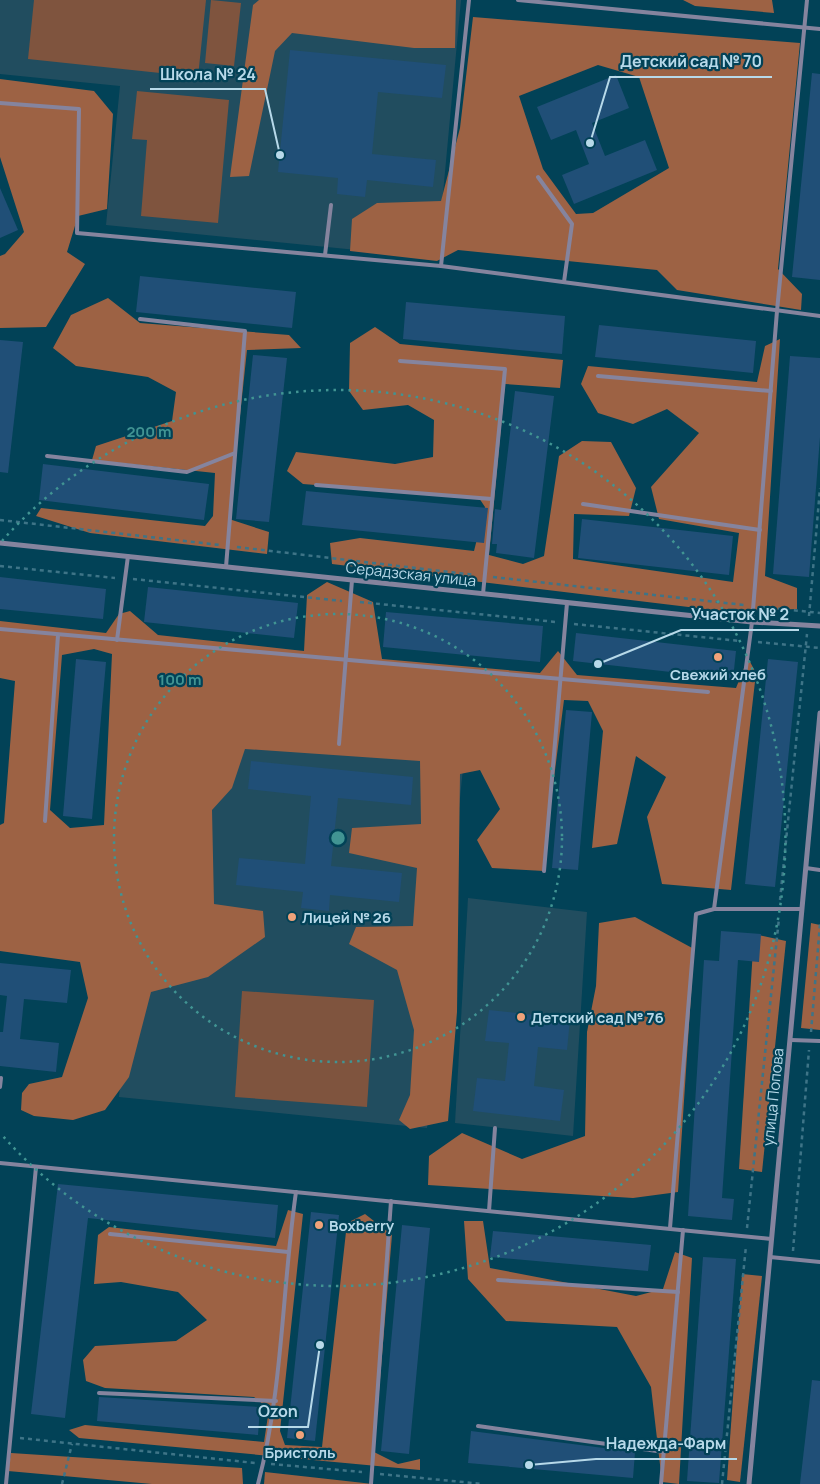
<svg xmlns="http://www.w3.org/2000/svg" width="820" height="1484" viewBox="0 0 820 1484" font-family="Manrope,sans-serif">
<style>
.built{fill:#214d5f}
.green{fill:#7f543e}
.forest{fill:#9d6244;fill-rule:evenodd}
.building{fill:#204f77}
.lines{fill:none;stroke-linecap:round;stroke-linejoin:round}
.path{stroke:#3e7487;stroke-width:2.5;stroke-dasharray:4 4;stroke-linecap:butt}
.service{stroke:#85849e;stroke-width:4}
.minor{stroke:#85849e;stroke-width:5}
.ring{fill:none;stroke:#419493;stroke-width:2.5;stroke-dasharray:2.5 5}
.poi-dot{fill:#f0a27a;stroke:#024257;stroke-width:2}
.labels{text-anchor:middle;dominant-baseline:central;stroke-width:4.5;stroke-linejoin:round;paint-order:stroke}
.street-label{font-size:15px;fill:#b7d9e9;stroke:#024257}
.poi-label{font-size:15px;font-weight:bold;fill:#b7d9e9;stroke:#024257;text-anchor:start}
.centre{fill:#419493;stroke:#024257;stroke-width:2.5}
.ring-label{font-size:15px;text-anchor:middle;font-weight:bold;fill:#419493;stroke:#024257;stroke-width:4.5;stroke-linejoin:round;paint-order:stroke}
.leader{fill:none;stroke:#b7d9e9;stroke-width:2}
.callout-dot{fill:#b7d9e9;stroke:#024257;stroke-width:2}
.callout-label{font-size:16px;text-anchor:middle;font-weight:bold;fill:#b7d9e9;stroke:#024257;stroke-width:4.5;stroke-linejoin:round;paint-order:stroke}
</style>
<rect width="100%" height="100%" fill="#024257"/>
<g class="built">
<polygon points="0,0 461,0 437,258 106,225 120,86 0,74"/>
<polygon points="157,707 466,738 427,1128 119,1097"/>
<polygon points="468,898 587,912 573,1136 455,1123"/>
</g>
<g class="green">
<polygon points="34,0 206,0 198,77 28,59"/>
<polygon points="211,0 241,3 234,66 205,63"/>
<polygon points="137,91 229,100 218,223 141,216 147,140 132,139"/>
<polygon points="242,991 374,1000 367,1107 235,1097"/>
</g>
<g class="forest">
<polygon points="259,0 456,0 455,48 414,48 292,33 275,51 249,176 230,177 253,5"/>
<polygon points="683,0 772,0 774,13 695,6"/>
<path d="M 473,17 L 800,43 L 778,269 L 802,294 L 801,310 L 677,290 L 657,270 L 458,250 L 437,261 L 350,251 L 352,219 L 377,203 L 441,201 L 460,128 ZM 598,65 L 639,77 L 669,168 L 593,213 L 576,214 L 543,169 L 519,96 Z"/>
<polygon points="0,79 94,91 113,114 107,209 78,216 67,252 85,264 46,327 0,328 0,256 5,254 24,232 0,157"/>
<polygon points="108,298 140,323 289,335 301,348 247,350 229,519 269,532 267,554 90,533 36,516 41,508 205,526 213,516 215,473 92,460 96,446 172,421 176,392 148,377 76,366 53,348 71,315"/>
<polygon points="375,327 400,344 563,360 560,388 505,384 489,555 523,564 544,556 559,456 582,441 611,442 636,488 629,516 574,514 573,559 733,582 739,533 659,519 651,487 699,433 667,409 633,424 598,413 581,384 588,366 757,382 765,346 780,339 765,576 797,588 797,609 730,612 332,564 330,543 360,538 474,551 485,507 479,498 303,484 287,471 296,452 395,464 433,457 434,420 408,405 363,410 349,391 350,343"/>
<path d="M 327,582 L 373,602 L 382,659 L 540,673 L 558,651 L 577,675 L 736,688 L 748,658 L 756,673 L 731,890 L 662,884 L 647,817 L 666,777 L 636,756 L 617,844 L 592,848 L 603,731 L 588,701 L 564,700 L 543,864 L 544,871 L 492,868 L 477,840 L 500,809 L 480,770 L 460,774 L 457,1012 L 448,1121 L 410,1129 L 399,1120 L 410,1095 L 414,1030 L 397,970 L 349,944 L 356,927 L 413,926 L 417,868 L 349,853 L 352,828 L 421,824 L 420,761 L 245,749 L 232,788 L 212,810 L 214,904 L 263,911 L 265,937 L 208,977 L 151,992 L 129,1077 L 105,1110 L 73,1120 L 34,1116 L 21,1110 L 22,1093 L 29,1084 L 62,1077 L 88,998 L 80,962 L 0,951 L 0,825 L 4,823 L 15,681 L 0,678 L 0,621 L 106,633 L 119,614 L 130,611 L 158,635 L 304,651 L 307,595 ZM 94,649 L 112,654 L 104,825 L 70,828 L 50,810 L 62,655 Z"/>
<polygon points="635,917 694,949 678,1192 633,1198 428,1185 429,1156 462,1133 522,1159 585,1136 587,1032 596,986 599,923"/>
<polygon points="811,923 820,925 820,1030 801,1028"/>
<polygon points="754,934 786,941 762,1172 739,1169"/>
<polygon points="288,1210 303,1214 280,1431 285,1445 322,1447 347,1223 365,1214 392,1235 374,1452 398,1464 420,1459 420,1470 79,1438 69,1430 85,1425 264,1442 269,1409 254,1397 105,1388 86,1381 83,1360 95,1346 176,1341 207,1320 178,1292 121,1282 94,1284 98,1235 109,1227 276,1246"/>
<polygon points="464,1221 483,1221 490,1268 636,1296 663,1289 675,1252 692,1258 679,1484 662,1482 651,1387 617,1327 506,1321 468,1279"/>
<polygon points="742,1274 762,1276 740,1482 727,1480"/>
<polygon points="11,1453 242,1468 243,1484 152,1484 8,1471"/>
<polygon points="265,1472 373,1484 264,1484"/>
</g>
<g class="building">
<polygon points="290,50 446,65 442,98 378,92 372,154 436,160 433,187 367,180 365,197 337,194 338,178 278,172"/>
<polygon points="812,73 820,74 820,280 792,277"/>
<polygon points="616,75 629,108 592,123 605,156 645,140 657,170 574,204 562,175 589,164 576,130 551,140 537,107"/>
<polygon points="0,188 18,230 0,238"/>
<polygon points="140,276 296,292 292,328 136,312"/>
<polygon points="406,302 565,316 562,354 403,339"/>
<polygon points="599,325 756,341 753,373 595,357"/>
<polygon points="0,340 23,342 8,473 0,472"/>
<polygon points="253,355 287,358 269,522 236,519"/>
<polygon points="790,356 820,358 820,437 809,577 773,574"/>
<polygon points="515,391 554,396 534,558 496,553 497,544 492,544 495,509 501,510"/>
<polygon points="43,464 209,484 204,520 39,500"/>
<polygon points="306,491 488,508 484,543 302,525"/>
<polygon points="582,519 733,536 729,575 578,558"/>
<polygon points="0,577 106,589 103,619 0,609"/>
<polygon points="148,587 298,603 294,638 144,622"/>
<polygon points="386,612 543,626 540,662 383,647"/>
<polygon points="576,633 736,651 733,679 573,661"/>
<polygon points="76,659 106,662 92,819 63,816"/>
<polygon points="768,659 798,662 775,887 745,884"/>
<polygon points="566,710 592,712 578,870 552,868"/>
<polygon points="251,761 413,777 411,805 338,798 331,866 402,873 399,902 330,895 329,911 301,908 303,892 236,885 239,858 305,864 311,796 248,789"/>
<polygon points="721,931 761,934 759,962 738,960 722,1198 734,1199 732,1220 688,1216 704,960 719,961"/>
<polygon points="0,963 71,970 67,1003 24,999 20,1039 59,1043 56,1072 0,1066 0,1032 3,1032 7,996 0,995"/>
<polygon points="489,1010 570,1019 567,1050 538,1047 534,1086 564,1090 560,1121 473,1111 477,1078 505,1081 509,1043 485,1041"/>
<polygon points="58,1184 278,1205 275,1238 88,1218 65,1418 31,1414"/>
<polygon points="311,1212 339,1215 315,1441 287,1438"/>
<polygon points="402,1225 430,1228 409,1454 381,1451"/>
<polygon points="493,1231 651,1245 648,1271 490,1257"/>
<polygon points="703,1257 736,1259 719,1483 687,1481"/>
<polygon points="812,1380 820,1381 820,1484 800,1484"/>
<polygon points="99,1397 260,1407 258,1435 97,1421"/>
<polygon points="471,1431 635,1452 633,1478 468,1463"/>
</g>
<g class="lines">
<g class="path">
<polyline points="0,520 220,545"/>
<polyline points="237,547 475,575"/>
<polyline points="0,566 115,578"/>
<polyline points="493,577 744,605"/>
<polyline points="133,579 342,601"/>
<polyline points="360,602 556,622"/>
<polyline points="762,607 820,613"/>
<polyline points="809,616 820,488"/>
<polyline points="574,624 740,641"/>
<polyline points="758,642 820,648"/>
<polyline points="780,900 807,634"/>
<polyline points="811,1032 820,924"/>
<polyline points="747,1228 779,918"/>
<polyline points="793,1251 809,1050"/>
<polyline points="20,1438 255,1463"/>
<polyline points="271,1464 362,1472"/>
<polyline points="380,1474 483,1484"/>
<polyline points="62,1484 72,1444"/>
<polyline points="722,1484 746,1246"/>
</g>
<g class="service">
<polyline points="518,0 820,29"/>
<polyline points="0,103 79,109 77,233 441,266 820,316"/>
<polyline points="538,177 572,224 564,282"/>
<polyline points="325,255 331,205"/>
<polyline points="441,266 469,0"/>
<polyline points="140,319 245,331 226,567"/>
<polyline points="400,361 505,369 483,594"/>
<polyline points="598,376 771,391"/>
<polyline points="47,456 187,472 235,453"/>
<polyline points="316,485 492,499"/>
<polyline points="583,504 760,530"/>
<polyline points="0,629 708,692"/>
<polyline points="117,640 128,556"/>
<polyline points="339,744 352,580"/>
<polyline points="45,821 58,635"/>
<polyline points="806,868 820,870"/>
<polyline points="544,871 567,603"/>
<polyline points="714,909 802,909"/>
<polyline points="791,1040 820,1041"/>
<polyline points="0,1087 1,1078"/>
<polyline points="0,1163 771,1239"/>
<polyline points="489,1211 495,1128"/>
<polyline points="670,1228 696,914 714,909 752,622 777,311 807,0"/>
<polyline points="110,1234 288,1252"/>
<polyline points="770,1257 820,1262"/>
<polyline points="498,1280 678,1292"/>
<polyline points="99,1393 276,1401"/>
<polyline points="478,1426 664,1452"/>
<polyline points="6,1484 36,1167"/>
<path d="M 258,1484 C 283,1389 282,1289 296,1192"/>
<polyline points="371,1484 391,1201"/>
<polyline points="661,1484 683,1230"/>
</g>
<g class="minor">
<polyline points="0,543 752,622 820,626"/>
<polyline points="749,1484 820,713"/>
</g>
</g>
<g class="ring">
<circle cx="338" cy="838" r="224"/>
<path d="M2 541A448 448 0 1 1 2 1135"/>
</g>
<g class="poi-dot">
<circle cx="718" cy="657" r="5"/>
<circle cx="292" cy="917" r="5"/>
<circle cx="521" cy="1017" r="5"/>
<circle cx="319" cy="1225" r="5"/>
<circle cx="300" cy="1435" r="5"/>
</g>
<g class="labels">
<g class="street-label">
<text transform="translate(411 574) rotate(6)">Серадзская улица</text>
<text transform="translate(773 1097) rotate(-84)">улица Попова</text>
</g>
<g class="poi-label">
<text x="718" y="674" text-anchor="middle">Свежий хлеб</text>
<text x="302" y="917">Лицей № 26</text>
<text x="531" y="1017">Детский сад № 76</text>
<text x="329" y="1225">Boxberry</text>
<text x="300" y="1452" text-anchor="middle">Бристоль</text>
</g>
</g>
<circle cx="338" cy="838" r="8" class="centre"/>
<g class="ring-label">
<text x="149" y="437">200 m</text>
<text x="180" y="685">100 m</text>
</g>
<path class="leader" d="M590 143L610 77H772M280 155L265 89H150M598 664L681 630H799M320 1345L308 1427H248M529 1465L596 1459H737"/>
<g class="callout-dot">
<circle cx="590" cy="143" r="5"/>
<circle cx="280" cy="155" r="5"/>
<circle cx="598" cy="664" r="5"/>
<circle cx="320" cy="1345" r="5"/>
<circle cx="529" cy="1465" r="5"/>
</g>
<g class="callout-label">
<text x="691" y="67">Детский сад № 70</text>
<text x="208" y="80">Школа № 24</text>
<text x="740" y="620">Участок № 2</text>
<text x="278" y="1417">Ozon</text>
<text x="666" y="1449">Надежда-Фарм</text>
</g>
</svg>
